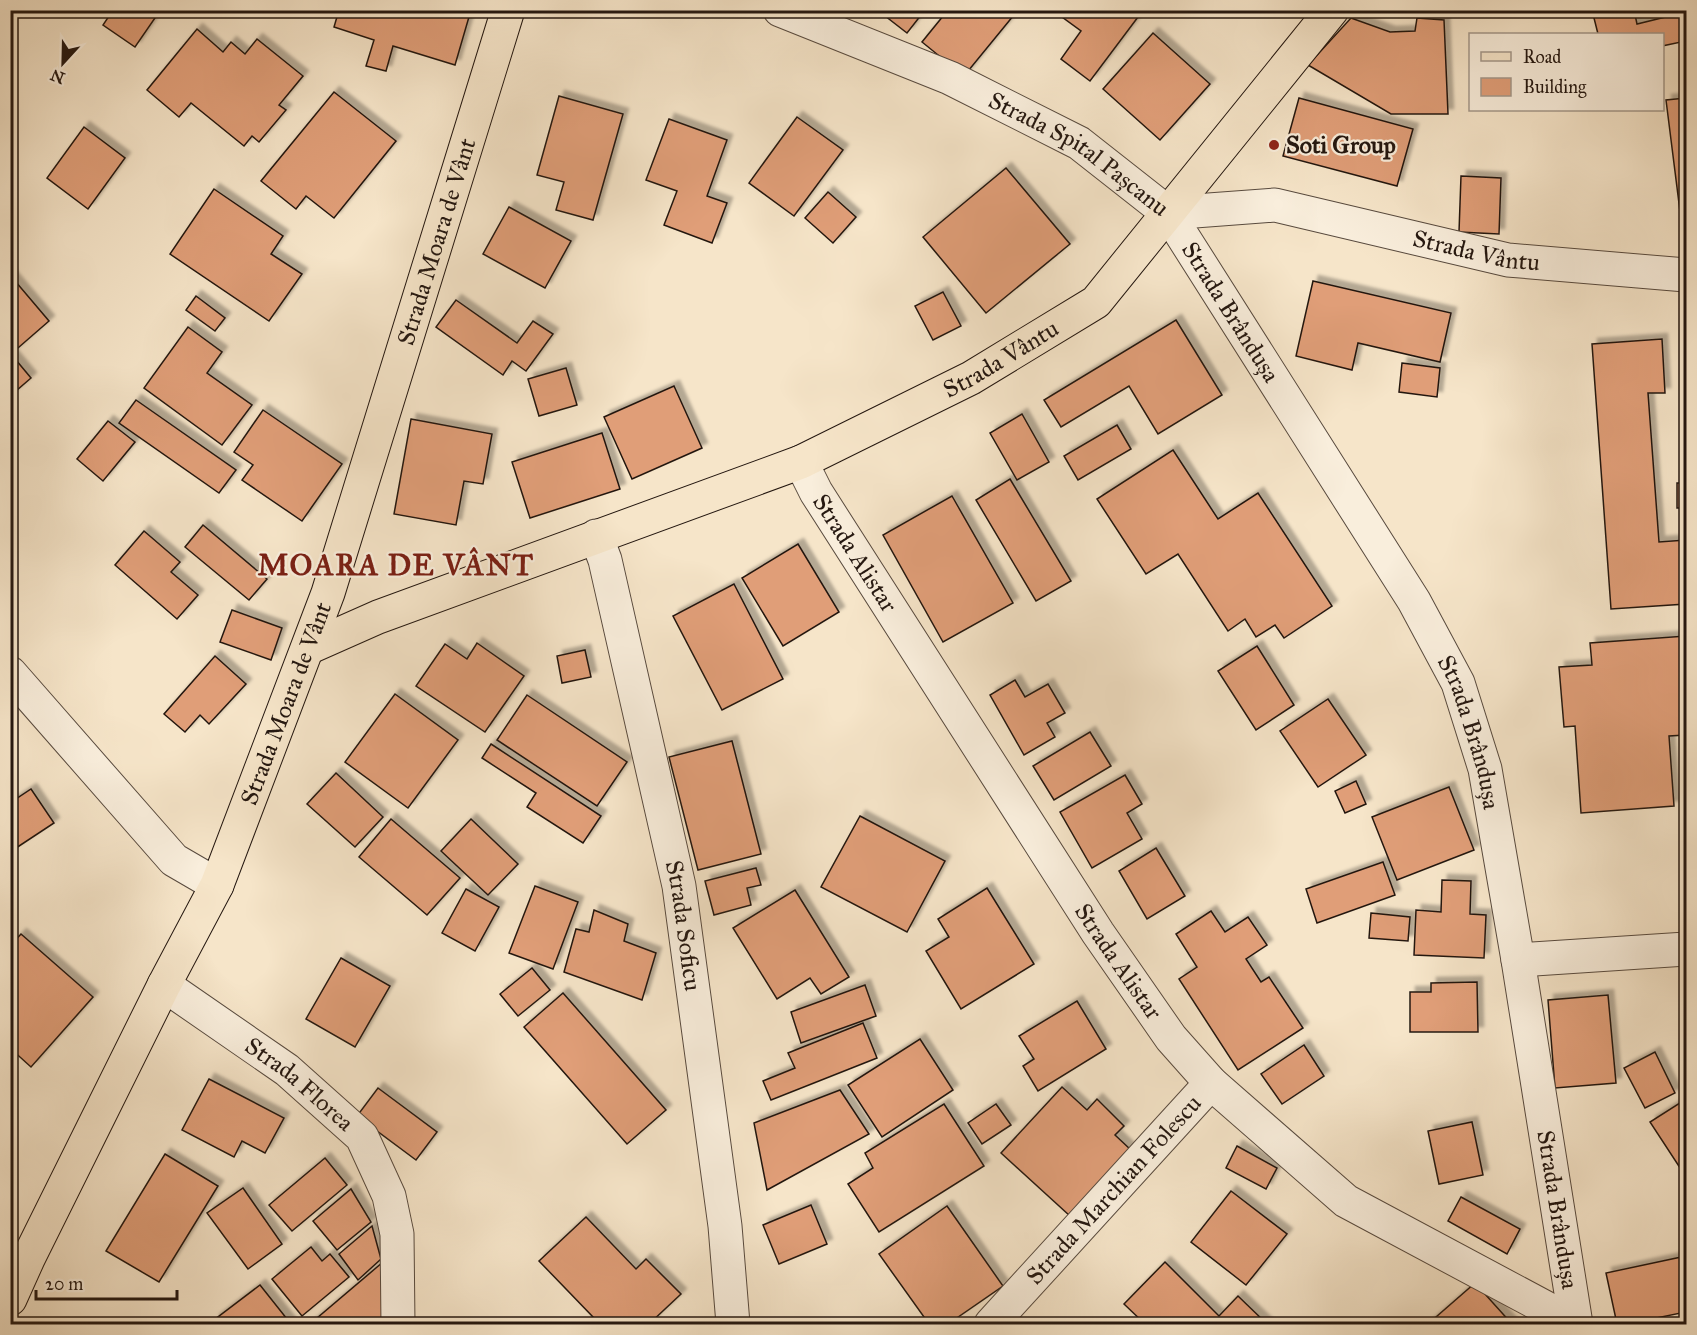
<svg xmlns="http://www.w3.org/2000/svg" width="1697" height="1335" viewBox="0 0 1697 1335" font-family="'IM FELL Great Primer',serif">
<style>
.building{fill:#e09e78;stroke:#241710;stroke-width:1.5;filter:url(#shadow)}
.lines{fill:none;stroke-linecap:round;stroke-linejoin:round}
.minor-casing{stroke:#584a3e;stroke-width:35}
.major-casing{stroke:#241710;stroke-width:35}
.minor{stroke:#f9eedc;stroke-width:33}
.major{stroke:#f6e5c9;stroke-width:33}
.poi-dot{fill:#8f2418;stroke:#f9eedc;stroke-width:2}
.labels{text-anchor:middle;dominant-baseline:central;stroke-width:4.5;stroke-linejoin:round;paint-order:stroke}
.poi-label{font-size:24px;font-weight:bold;fill:#241710;stroke:#f9eedc;text-anchor:start}
.street-label{font-size:24px;fill:#241710;stroke:#f9eedc}
.district-label{font-size:30px;font-weight:bold;letter-spacing:1.5px;fill:#7a1f14;stroke:#f9eedc}
</style>
<defs>
<filter id="shadow"><feDropShadow dx="5.5" dy="-5.5" stdDeviation="1.5" flood-color="#0004"/></filter>
</defs>
<rect width="100%" height="100%" fill="#f6e5c9"/>
<filter id="stains"><feTurbulence type="fractalNoise" baseFrequency=".00333" numOctaves="4"/><feColorMatrix values="0 0 0 0 .2 0 0 0 0 .09 0 0 0 0 .02 0 0 0 .5 -.17"/></filter>
<radialGradient id="worn" r=".72"><stop offset=".6" stop-color="#630" stop-opacity="0"/><stop offset="1" stop-color="#630" stop-opacity=".3"/></radialGradient>
<g class="building">
<polygon points="113,10 144,10 155,18 135,47 103,25"/>
<polygon points="339,10 471,10 455,65 393,46 386,71 366,66 374,40 334,27"/>
<polygon points="881,10 925,10 907,33 880,12"/>
<polygon points="948,10 1018,10 964,76 922,42"/>
<polygon points="1066,10 1138,10 1141,13 1090,81 1061,59 1081,31 1062,17"/>
<polygon points="1609,10 1634,10 1637,24 1686,12 1686,41 1662,46 1662,34 1598,34 1593,14"/>
<polygon points="1351,18 1390,32 1415,31 1417,18 1444,20 1448,114 1391,114 1308,65"/>
<polygon points="197,29 223,52 231,42 245,54 257,39 303,76 279,105 286,110 259,142 252,136 244,146 191,103 179,117 147,90"/>
<polygon points="1153,33 1210,84 1160,140 1103,89"/>
<polygon points="334,92 396,141 334,218 306,196 296,209 261,181"/>
<polygon points="559,96 623,114 593,220 556,210 564,182 537,175"/>
<polygon points="1299,98 1413,129 1397,186 1283,156"/>
<polygon points="1686,98 1686,251 1685,251 1666,100"/>
<polygon points="797,117 843,150 794,216 749,183"/>
<polygon points="669,119 727,140 707,196 727,203 712,243 664,225 677,191 646,180"/>
<polygon points="84,127 125,158 88,209 47,178"/>
<polygon points="1006,168 1070,244 986,313 923,237"/>
<polygon points="1461,176 1501,178 1499,234 1459,232"/>
<polygon points="214,189 283,236 271,254 302,274 269,321 170,254"/>
<polygon points="828,192 856,217 833,243 805,218"/>
<polygon points="509,207 571,241 545,288 483,254"/>
<polygon points="10,275 49,321 11,354 31,378 10,396"/>
<polygon points="1313,281 1451,313 1440,362 1358,343 1352,370 1296,356"/>
<polygon points="943,292 961,326 933,340 915,306"/>
<polygon points="196,296 225,318 215,331 186,310"/>
<polygon points="456,300 517,343 533,321 553,334 526,371 512,361 503,375 436,327"/>
<polygon points="1176,320 1222,395 1158,434 1129,386 1061,427 1044,400"/>
<polygon points="188,327 222,352 207,373 252,405 222,445 144,388"/>
<polygon points="1662,339 1665,393 1648,393 1659,542 1686,540 1686,604 1611,609 1592,344"/>
<polygon points="1402,363 1440,368 1437,397 1399,392"/>
<polygon points="566,368 577,405 539,416 528,379"/>
<polygon points="674,386 702,448 632,479 604,417"/>
<polygon points="136,400 236,470 219,493 119,423"/>
<polygon points="263,410 342,464 302,521 242,480 253,465 234,452"/>
<polygon points="1022,414 1049,462 1017,480 990,433"/>
<polygon points="411,419 492,434 483,484 464,481 456,525 394,514"/>
<polygon points="108,421 135,442 103,481 77,459"/>
<polygon points="1117,425 1131,449 1078,480 1064,456"/>
<polygon points="602,433 620,489 530,518 512,462"/>
<polygon points="1173,450 1218,519 1258,493 1332,606 1284,638 1275,625 1256,637 1245,619 1228,631 1178,554 1146,574 1097,499"/>
<polygon points="1010,479 1071,581 1036,601 976,500"/>
<rect x="1677" y="483" width="9" height="25"/>
<polygon points="952,496 1013,603 943,642 883,535"/>
<polygon points="203,525 267,579 249,600 185,547"/>
<polygon points="144,531 180,562 171,572 198,595 177,619 115,565"/>
<polygon points="798,544 839,612 783,646 742,578"/>
<polygon points="734,584 783,679 722,710 673,616"/>
<polygon points="232,610 282,628 271,660 220,642"/>
<polygon points="1686,636 1686,735 1669,736 1674,806 1581,813 1575,726 1564,727 1559,667 1592,665 1590,643"/>
<polygon points="477,643 524,676 485,732 416,686 445,644 467,659"/>
<polygon points="1257,646 1294,705 1256,730 1218,671"/>
<polygon points="585,650 591,677 562,683 557,656"/>
<polygon points="215,656 246,684 209,724 200,715 185,732 164,714"/>
<polygon points="1015,680 1025,697 1048,684 1065,713 1047,723 1055,737 1024,755 990,695"/>
<polygon points="395,694 458,740 408,808 345,762"/>
<polygon points="527,695 627,762 597,806 497,740"/>
<polygon points="1328,699 1366,755 1318,787 1280,731"/>
<polygon points="1090,732 1111,766 1054,800 1033,766"/>
<polygon points="732,741 761,854 698,870 669,757"/>
<polygon points="491,744 601,816 583,843 527,807 536,793 482,758"/>
<polygon points="336,773 383,817 355,847 307,804"/>
<polygon points="1125,775 1142,804 1127,813 1142,839 1092,868 1060,812"/>
<polygon points="1356,781 1366,804 1345,813 1335,791"/>
<polygon points="1449,787 1474,850 1397,880 1372,817"/>
<polygon points="31,789 54,823 10,852 10,803"/>
<polygon points="860,816 945,861 907,932 821,887"/>
<polygon points="391,819 460,878 427,915 359,857"/>
<polygon points="471,819 518,864 488,895 441,851"/>
<polygon points="1156,848 1185,896 1147,919 1119,871"/>
<polygon points="1383,862 1395,895 1317,923 1306,889"/>
<polygon points="756,868 761,885 747,888 751,905 714,915 705,881"/>
<polygon points="1442,880 1471,881 1470,914 1486,915 1484,958 1414,955 1416,910 1441,912"/>
<polygon points="535,886 578,902 553,969 509,953"/>
<polygon points="987,888 1034,964 961,1009 926,951 949,937 938,919"/>
<polygon points="466,889 499,907 475,951 442,933"/>
<polygon points="795,890 849,977 821,994 810,978 777,999 733,928"/>
<polygon points="594,910 628,924 624,941 656,953 642,1000 564,972 576,929 589,932"/>
<polygon points="1211,911 1225,932 1248,917 1267,945 1246,959 1261,982 1269,977 1303,1028 1238,1070 1179,979 1197,967 1176,934"/>
<polygon points="1371,913 1410,917 1408,941 1369,938"/>
<polygon points="21,934 93,997 31,1067 10,1048 10,946"/>
<polygon points="341,958 390,986 355,1047 306,1019"/>
<polygon points="532,968 550,990 518,1016 500,994"/>
<polygon points="1477,982 1478,1032 1410,1032 1410,992 1431,992 1431,983"/>
<polygon points="865,985 876,1016 801,1043 791,1012"/>
<polygon points="563,993 666,1110 627,1144 524,1027"/>
<polygon points="1608,995 1616,1083 1555,1088 1548,1000"/>
<polygon points="1077,1001 1106,1049 1038,1091 1023,1066 1034,1059 1019,1036"/>
<polygon points="863,1023 877,1058 771,1100 763,1081 795,1068 788,1053"/>
<polygon points="920,1039 953,1090 882,1137 848,1085"/>
<polygon points="1304,1045 1324,1076 1282,1104 1261,1074"/>
<polygon points="1655,1052 1675,1093 1645,1108 1624,1068"/>
<polygon points="209,1079 284,1118 265,1153 242,1141 234,1157 182,1130"/>
<polygon points="1062,1087 1087,1110 1097,1099 1124,1126 1115,1135 1131,1150 1070,1216 1001,1153"/>
<polygon points="378,1088 437,1132 416,1160 357,1116"/>
<polygon points="840,1090 869,1134 767,1190 754,1123"/>
<polygon points="1686,1099 1686,1177 1650,1122"/>
<polygon points="944,1104 984,1166 879,1232 848,1184 873,1168 865,1153"/>
<polygon points="996,1104 1011,1125 982,1144 968,1123"/>
<polygon points="1472,1122 1483,1175 1439,1184 1428,1131"/>
<polygon points="1237,1146 1277,1168 1266,1189 1226,1168"/>
<polygon points="165,1154 218,1186 159,1282 106,1251"/>
<polygon points="325,1158 347,1185 292,1231 269,1205"/>
<polygon points="243,1188 282,1244 248,1269 207,1213"/>
<polygon points="351,1189 371,1222 337,1250 313,1221"/>
<polygon points="1231,1191 1287,1234 1246,1285 1191,1242"/>
<polygon points="1461,1197 1520,1229 1507,1254 1448,1221"/>
<polygon points="811,1205 827,1244 779,1264 763,1225"/>
<polygon points="947,1206 1003,1286 948,1324 929,1324 879,1254"/>
<polygon points="586,1217 636,1269 646,1259 681,1294 649,1324 585,1324 593,1317 539,1261"/>
<polygon points="372,1226 381,1259 358,1280 339,1254"/>
<polygon points="311,1247 322,1261 330,1254 349,1277 302,1316 272,1279"/>
<polygon points="1686,1256 1686,1312 1627,1324 1617,1324 1606,1273"/>
<polygon points="383,1262 387,1324 310,1324"/>
<polygon points="1165,1262 1219,1316 1238,1296 1267,1324 1145,1324 1124,1304"/>
<polygon points="1475,1283 1512,1324 1428,1324"/>
<polygon points="260,1285 291,1324 217,1324 214,1320"/>
</g>
<g class="lines">
<defs>
<g id="minor">
<path id="s1" d="M 780,10 L 950,78 L 1079,143 L 1168,213 L 1414,601 L 1458,683 L 1485,769 L 1518,960 L 1576,1324"/>
<path id="s2" d="M 1168,213 L 1275,205 L 1508,260 L 1686,275"/>
<path id="s3" d="M 801,462 L 816,492 L 1098,933 L 1171,1038 L 1211,1083 L 1346,1201 L 1576,1324"/>
<path id="s4" d="M 596,536 L 605,560 L 679,886 L 725,1226 L 733,1324"/>
<polyline points="10,673 174,860 217,885"/>
<polyline points="1518,960 1686,949"/>
<path id="s5" d="M 164,985 L 287,1070 L 362,1137 L 389,1196 L 397,1234 L 398,1324"/>
<path id="s6" d="M 991,1324 L 1211,1083"/>
</g>
<g id="major">
<path id="s7" d="M 308,648 L 378,617 L 801,462 L 971,378 L 1096,302 L 1332,10"/>
<path id="s8" d="M 10,1299 L 28,1259 L 164,985 L 217,885 L 328,593 L 508,10"/>
</g>
</defs>
<use href="#minor" class="minor-casing"/>
<use href="#major" class="major-casing"/>
<use href="#minor" class="minor"/>
<use href="#major" class="major"/>
</g>
<circle class="poi-dot" cx="1274" cy="145" r="6"/>
<g class="labels">
<g class="poi-label">
<text x="1286" y="145">Soti Group</text>
</g>
<g class="street-label">
<text stroke="none"><textPath href="#s1" startOffset="333">Strada Spital Pașcanu</textPath></text>
<text stroke="none"><textPath href="#s8" startOffset="1143">Strada Moara de Vânt</textPath></text>
<text stroke="none"><textPath href="#s2" startOffset="314">Strada Vântu</textPath></text>
<text stroke="none"><textPath href="#s1" startOffset="558">Strada Brândușa</textPath></text>
<text stroke="none"><textPath href="#s7" startOffset="752">Strada Vântu</textPath></text>
<text stroke="none"><textPath href="#s3" startOffset="106">Strada Alistar</textPath></text>
<text stroke="none"><textPath href="#s8" startOffset="657">Strada Moara de Vânt</textPath></text>
<text stroke="none"><textPath href="#s1" startOffset="1044">Strada Brândușa</textPath></text>
<text stroke="none"><textPath href="#s4" startOffset="400">Strada Soficu</textPath></text>
<text stroke="none"><textPath href="#s3" startOffset="592">Strada Alistar</textPath></text>
<text stroke="none"><textPath href="#s5" startOffset="168">Strada Florea</textPath></text>
<text stroke="none"><textPath href="#s6" startOffset="182">Strada Marchian Folescu</textPath></text>
<text stroke="none"><textPath href="#s1" startOffset="1530">Strada Brândușa</textPath></text>
</g>
<g class="district-label">
<text x="396" y="565">MOARA DE VÂNT</text>
</g>
</g>
<rect width="1697" height="1335" fill="none" stroke="#f6e5c9" stroke-width="36"/>
<rect x="12" y="12" width="1673" height="1311" fill="none" stroke="#241710" stroke-width="3"/>
<rect x="18" y="18" width="1661" height="1299" fill="none" stroke="#241710" stroke-width="1.5"/>
<rect x="1469" y="33" width="195" height="78" fill="#f9eedc" stroke="#a4988a" stroke-width="1.5"/>
<rect x="1481" y="52" width="30" height="9" fill="#f6e5c9" stroke="#a4988a" stroke-width="1.5"/>
<text x="1523" y="63" font-size="18" fill="#241710">Road</text>
<rect x="1481" y="78" width="30" height="18" fill="#e09e78" stroke="#a4988a" stroke-width="1.5"/>
<text x="1523" y="93" font-size="18" fill="#241710">Building</text>
<g transform="translate(63 63) rotate(202)" stroke="#f9eedc" stroke-width="4.5" paint-order="stroke">
<path d="M0-4.5L10 22L0 15L-10 22Z" fill="#241710"/>
<text y="-9" font-size="16" font-weight="bold" text-anchor="middle" fill="#241710">N</text>
</g>
<path d="M36 1290v9h141v-9" fill="none" stroke="#241710" stroke-width="3"/>
<text x="45" y="1290" font-size="18" fill="#241710" stroke="#f9eedc" stroke-width="4.5" paint-order="stroke">20 m</text>
<rect width="100%" height="100%" filter="url(#stains)"/>
<rect width="100%" height="100%" fill="url(#worn)"/>
</svg>
